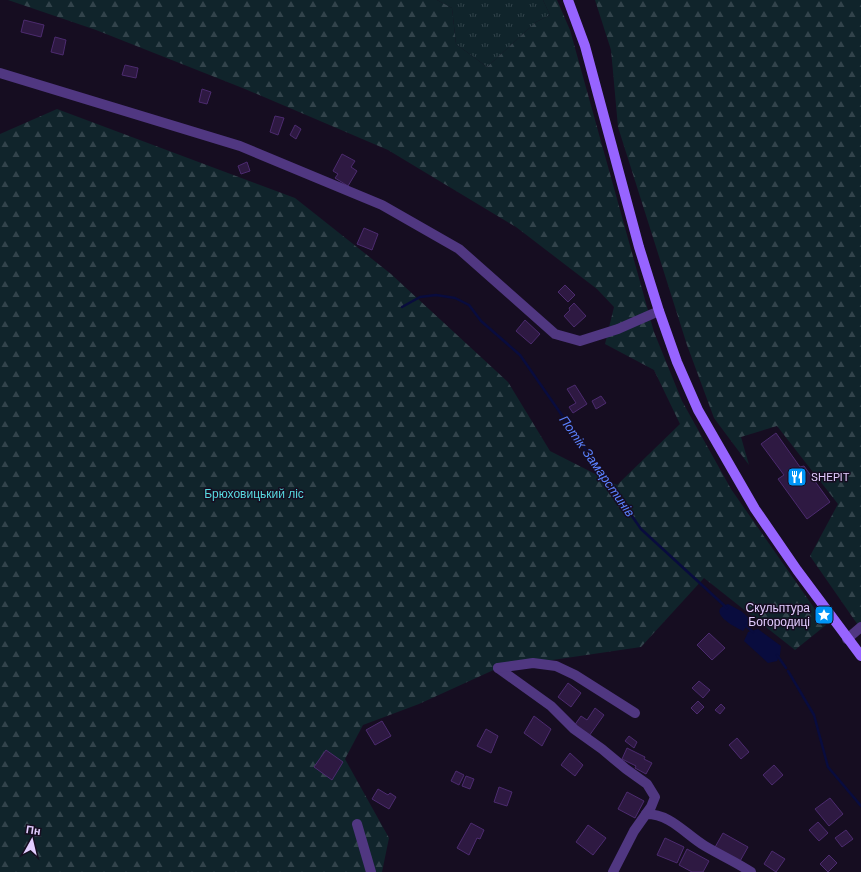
<svg xmlns="http://www.w3.org/2000/svg" width="861" height="872" viewBox="0 0 861 872" font-family="'DM Sans',sans-serif">
<style>
.grass{fill:url(#grass-tufts)}
.forest{fill:url(#forest-firs)}
.water{fill:#090c3e}
.lines{fill:none;stroke-linecap:round;stroke-linejoin:round}
.stream{stroke:#090c3e;stroke-width:2.5}
.building{fill:#2e1942;stroke:#4c2b6f}
.minor{stroke:#503781;stroke-width:10}
.secondary{stroke:#9764ff;stroke-width:10}
.labels{text-anchor:middle;dominant-baseline:central;stroke-width:3;stroke-linejoin:round;paint-order:stroke}
.poi-label{font-size:12px;fill:#e2cdff;stroke:#160d21;text-anchor:start}
.park-label{font-size:12px;fill:#58d9e0;stroke:#160d21}
.water-label{font-size:13px;font-style:italic;fill:#5b82ff;stroke:#160d21}
</style>
<defs>
<pattern id="grass-tufts" width="24" height="20" patternUnits="userSpaceOnUse"><rect width="24" height="20" fill="#10242b"/><path d="M3 7l-1-3M5 7V3M7 7l1-3M15 17l-1-3M17 17v-4M19 17l1-3" fill="none" stroke="#32434b"/></pattern>
<pattern id="forest-firs" width="22" height="20" patternUnits="userSpaceOnUse"><rect width="22" height="20" fill="#10242b"/><path d="M5 1l3.5 6h-7zM16 11l3.5 6h-7z" fill="#32434b"/></pattern>
</defs>
<rect width="100%" height="100%" fill="#160d21"/>
<polygon class="grass" points="437,0 543,0 550,15 536,22 487,67 456,44 452,8"/>
<g class="forest">
<polygon points="8,0 437,0 452,8 456,44 487,67 536,22 550,15 543,0 557,0 570,30 654,332 682,401 731,489 826,625 795,650 704,578 641,647 498,668 419,704 363,725 345,759 389,838 382,872 0,872 0,134 57,109 295,198 391,274 508,382 550,451 617,485 680,424 654,370 605,344 614,307 597,289 516,227 388,150 245,89 96,30"/>
<polygon points="595,0 861,0 861,633 860,628 810,556 838,504 777,426 741,437 749,465 714,418 687,345 618,127 611,50"/>
</g>
<g class="water">
<path d="M 728,604 L 741,611 L 749,618 L 748,625 L 743,631 C 734,627 705,611 728,604 Z"/>
<polygon points="758,629 781,646 780,655 777,661 768,663 744,641 748,632"/>
</g>
<g class="lines">
<g class="stream">
<polyline points="402,307 420,297 436,295 455,298 469,305 481,321 520,355 641,529 727,608"/>
<polyline points="745,625 753,632"/>
<polyline points="777,655 786,668"/>
<polyline points="788,671 814,715 828,767 861,806"/>
</g>
</g>
<g class="building">
<polygon points="24,20 44,25 41,37 21,32"/>
<polygon points="55,37 66,40 63,55 51,52"/>
<polygon points="125,65 138,68 136,78 122,75"/>
<polygon points="202,89 211,92 207,104 199,102"/>
<polygon points="275,116 284,118 278,135 270,132"/>
<polygon points="295,125 301,129 296,139 290,135"/>
<polygon points="342,154 355,161 351,167 357,171 348,186 335,178 338,174 333,171"/>
<polygon points="247,162 250,171 241,174 238,166"/>
<polygon points="364,228 378,234 372,250 357,244"/>
<polygon points="565,285 575,295 568,302 558,292"/>
<polygon points="574,303 586,316 574,327 564,316 570,310 569,308"/>
<polygon points="525,320 540,334 531,344 516,331"/>
<polygon points="575,385 587,404 573,413 569,407 576,403 567,389"/>
<polygon points="601,396 606,403 596,409 592,401"/>
<polygon points="776,433 800,467 804,466 830,502 807,519 778,479 784,475 761,444"/>
<polygon points="709,633 725,648 712,660 697,645"/>
<polygon points="699,681 710,690 703,698 692,688"/>
<polygon points="568,683 581,693 571,707 558,697"/>
<polygon points="698,701 704,707 697,714 691,708"/>
<polygon points="721,704 725,708 720,714 715,710"/>
<polygon points="595,708 604,715 589,736 574,726 581,716 587,720"/>
<polygon points="534,716 551,729 542,746 524,733"/>
<polygon points="382,721 391,736 375,745 366,730"/>
<polygon points="486,729 498,736 491,753 477,746"/>
<polygon points="629,736 637,742 634,748 625,741"/>
<polygon points="737,738 749,752 741,759 729,745"/>
<polygon points="627,748 645,757 644,759 652,763 646,774 635,768 636,766 622,759"/>
<polygon points="326,750 343,762 332,780 314,767"/>
<polygon points="570,753 583,765 575,776 561,765"/>
<polygon points="774,765 783,775 772,785 763,775"/>
<polygon points="456,771 464,775 459,785 451,781"/>
<polygon points="466,776 474,779 470,789 462,786"/>
<polygon points="499,787 512,792 507,806 494,802"/>
<polygon points="378,789 388,795 390,793 396,797 389,809 372,799"/>
<polygon points="627,792 644,801 635,818 618,809"/>
<polygon points="830,798 843,814 829,826 815,809"/>
<polygon points="818,822 828,833 819,841 809,830"/>
<polygon points="471,823 484,830 480,839 477,838 469,855 457,848"/>
<polygon points="588,825 606,838 593,855 576,842"/>
<polygon points="846,830 853,839 842,847 835,838"/>
<polygon points="723,833 748,847 739,863 714,849"/>
<polygon points="665,838 684,847 677,863 657,855"/>
<polygon points="687,849 709,861 703,872 692,872 679,865"/>
<polygon points="772,851 785,859 776,872 764,864"/>
<polygon points="829,855 837,863 828,872 820,864"/>
</g>
<g class="lines">
<g class="minor">
<polyline points="0,73 240,146 382,205 459,249 555,334 580,341 618,329 659,311"/>
<polyline points="847,639 861,627"/>
<polyline points="498,668 551,706 574,729 602,749 626,769 647,784 655,797 651,807 646,814"/>
<polyline points="498,668 533,663 556,666 575,675 635,713"/>
<polyline points="357,824 371,872"/>
<path d="M 613,872 L 634,831 L 646,814 C 671,814 685,834 705,846 C 720,855 736,862 751,872"/>
</g>
<polyline class="secondary" points="568,0 585,46 639,247 659,311 677,362 698,410 755,509 797,570 861,656"/>
</g>
<defs>
<symbol id="restaurant-square" viewBox="-11 -11 22 22"><rect x="-9" y="-9" width="18" height="18" rx="4" fill="#0095f8" stroke="#160d21"/><path d="M-5-6h1v4h1v-4h1v4h1v-4h1v5L-1.5 .5V6h-2V.5L-5-1ZM5-6V6H3V1.5H1.5Q1.5-4 5-6Z" fill="#fff"/></symbol>
<symbol id="sight-square" viewBox="-11 -11 22 22"><rect x="-9" y="-9" width="18" height="18" rx="4" fill="#0095f8" stroke="#160d21"/><path d="M0-6L1.8-2.2L6-1.7L2.9 1.2L3.7 5.4L0 3.3L-3.7 5.4L-2.9 1.2L-6-1.7L-1.8-2.2Z" fill="#fff"/></symbol>
</defs>
<g fill-rule="evenodd">
<use href="#restaurant-square" x="786" y="466" width="22" height="22"/>
<use href="#sight-square" x="813" y="604" width="22" height="22"/>
</g>
<g class="labels">
<g class="poi-label">
<text x="811" y="477">SHEPIT</text>
<text x="810" y="608" text-anchor="end">Скульптура<tspan x="810" dy="14">Богородиці</tspan></text>
</g>
<g class="park-label">
<text x="254" y="494">Брюховицький ліс</text>
</g>
<g class="water-label">
<text transform="translate(597 466) rotate(55)">Потік Замарстинів</text>
</g>
</g>
<g transform="translate(32 840) rotate(8)" stroke="#160d21" stroke-width="3" paint-order="stroke">
<path d="M0-3L7 15L0 10L-7 15Z" fill="#e2cdff"/>
<text y="-6" font-size="11" font-weight="bold" text-anchor="middle" fill="#e2cdff">Пн</text>
</g>
</svg>
